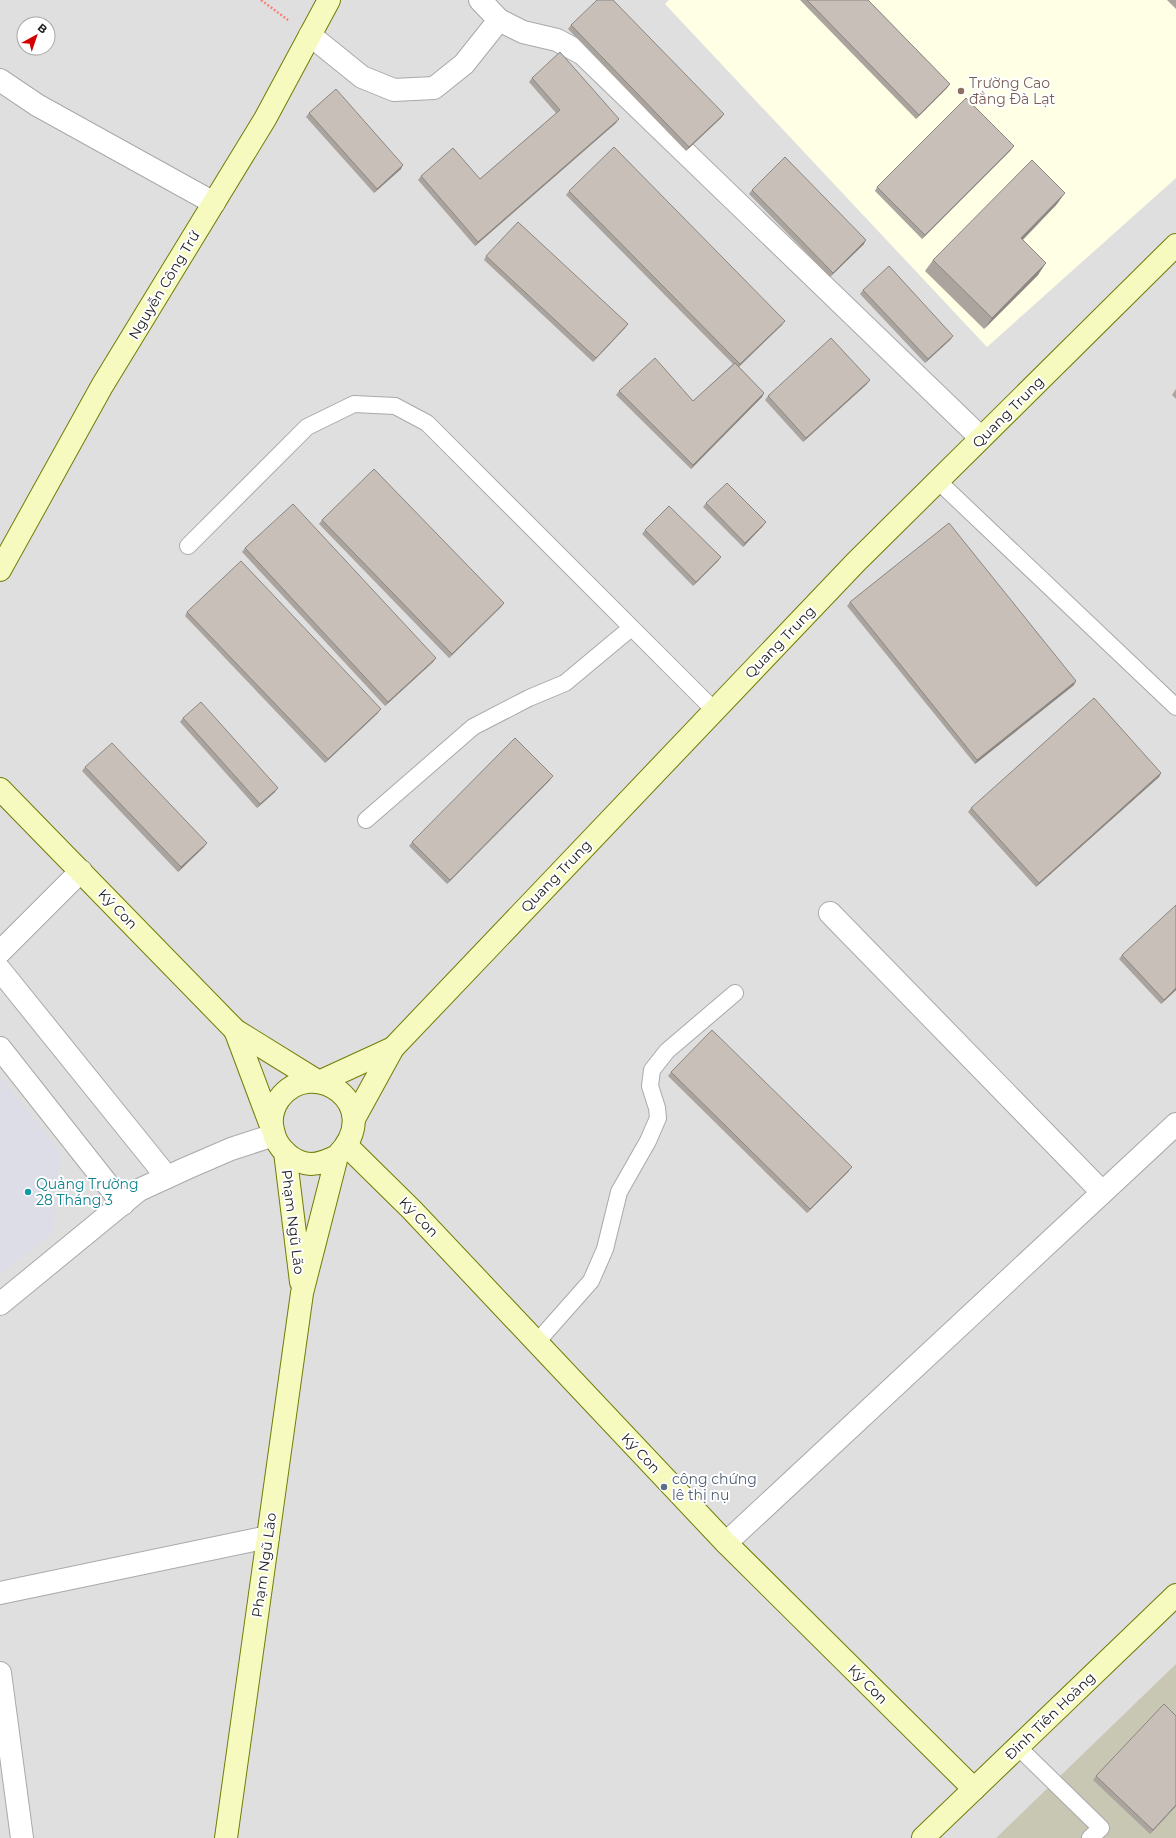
<svg xmlns="http://www.w3.org/2000/svg" width="1176" height="1838" viewBox="0 0 1176 1838" font-family="Montserrat,sans-serif">
<style>
.residential{fill:#e0dfdf;fill-rule:evenodd}
.education{fill:#ffffe5}
.construction{fill:#c7c7b4}
.plaza{fill:#dddde8}
.lines{fill:none;stroke-linecap:round;stroke-linejoin:round}
.lane-casing{stroke:#a9a9a9;stroke-width:18}
.street-casing{stroke:#a9a9a9;stroke-width:24}
.secondary-casing{stroke:#707d05;stroke-width:24}
.path{stroke:#fa8072;stroke-width:2.5;stroke-dasharray:2 2;stroke-linecap:butt}
.lane{stroke:#fff;stroke-width:16}
.street{stroke:#fff;stroke-width:22}
.secondary{stroke:#f7fabf;stroke-width:22}
.wall{fill:#aba49e}
.shaded-wall{fill:#8b8681}
.building{fill:#c7bfb8;stroke:#8b8681}
.education-dot{fill:#8d6e63;stroke:#fff;stroke-width:1.5}
.culture-dot{fill:#0f9aa8;stroke:#fff;stroke-width:1.5}
.service-dot{fill:#5c6f8a;stroke:#fff;stroke-width:1.5}
.labels{text-anchor:middle;dominant-baseline:central;stroke-width:4;stroke-linejoin:round;paint-order:stroke}
.education-label{font-size:14px;fill:#785e54;stroke:#fff;text-anchor:start}
.street-label{font-size:14px;fill:#222;stroke:#fff}
.culture-label{font-size:14px;fill:#0d838f;stroke:#fff;text-anchor:start}
.service-label{font-size:14px;fill:#4e5e75;stroke:#fff;text-anchor:start}
</style>
<rect width="100%" height="100%" fill="#f2efe9"/>
<path class="residential" d="M 0,0 L 1176,0 L 1176,1838 L 0,1838 ZM 24,24 L 48,24 L 48,48 L 24,48 Z"/>
<polygon class="education" points="669,0 1176,0 1176,178 987,347 665,4"/>
<polygon class="construction" points="1176,1664 1176,1838 996,1838"/>
<polygon class="plaza" points="0,1077 60,1152 53,1232 0,1274"/>
<g class="lines">
<defs>
<g id="lane">
<polyline points="938,481 1176,707"/>
<polyline points="188,546 307,427 354,404 395,406 427,423 715,711"/>
<polyline points="366,820 473,727 529,698 565,683 631,628"/>
<polyline points="537,1342 591,1281 605,1249 619,1192 648,1141 658,1118 657,1108 650,1086 652,1070 667,1051 735,993"/>
<polyline points="1018,1747 1101,1828 1090,1838"/>
</g>
<g id="street">
<polyline points="499,20 523,32 557,40 583,54 981,438"/>
<polyline points="310,35 362,77 394,90 434,88 464,64 499,20 480,0"/>
<polyline points="0,80 37,105 214,203"/>
<polyline points="830,913 1102,1192"/>
<polyline points="0,952 81,871"/>
<polyline points="0,970 167,1177"/>
<polyline points="0,1048 123,1204"/>
<polyline points="0,1304 139,1190 187,1168 231,1149 274,1135"/>
<polyline points="726,1543 1176,1124"/>
<polyline points="0,1593 268,1537"/>
<polyline points="0,1673 22,1838"/>
</g>
<g id="secondary">
<polyline points="0,570 102,386 265,119 329,0"/>
<polyline points="0,789 235,1030 319,1082 393,1048"/>
<polyline points="235,1030 271,1126"/>
<polyline points="354,1119 393,1048 856,562 1176,245"/>
<polyline points="347,1146 412,1210 726,1543 974,1789"/>
<polyline points="285,1152 301,1282"/>
<path d="M 226,1838 L 302,1293 L 337,1156 C 387,1105 312,1054 279,1099 C 273,1108 270,1119 273,1130 C 276,1148 293,1163 311,1164 C 321,1164 329,1160 337,1156"/>
<polyline points="923,1838 1176,1595"/>
</g>
</defs>
<use href="#lane" class="lane-casing"/>
<use href="#street" class="street-casing"/>
<use href="#secondary" class="secondary-casing"/>
<polyline class="path" points="261,0 288,20"/>
<use href="#lane" class="lane"/>
<use href="#street" class="street"/>
<use href="#secondary" class="secondary"/>
</g>
<g class="wall">
<polygon points="800,0 868,0 950,84 947,88 916,119"/>
<polygon points="1167,0 1176,0 1176,9"/>
<polygon points="571,25 724,114 721,118 686,151 568,29"/>
<polygon points="532,78 616,123 475,246 418,180 421,176 480,179 556,113 529,82"/>
<polygon points="309,113 401,169 374,193 306,117"/>
<polygon points="1011,150 922,239 875,191 877,187"/>
<polygon points="752,190 864,244 830,277 749,194"/>
<polygon points="569,191 782,325 739,367 764,393 762,397 691,469 616,395 619,391 693,401 733,364 566,195"/>
<polygon points="1057,204 1023,240 1038,275 984,329 925,271 933,260"/>
<polygon points="486,256 625,328 593,362 484,260"/>
<polygon points="863,290 953,336 950,340 925,363 860,294"/>
<polygon points="867,384 803,442 765,400 768,396"/>
<polygon points="1176,389 1176,399 1172,395"/>
<polygon points="706,503 763,526 743,547 703,507"/>
<polygon points="322,520 504,603 501,607 449,658 319,524"/>
<polygon points="645,530 721,557 718,561 693,586 642,534"/>
<polygon points="245,548 436,658 433,662 385,706 242,552"/>
<polygon points="850,602 1074,685 975,764 847,606"/>
<polygon points="187,612 378,713 325,763 185,616"/>
<polygon points="183,718 275,792 257,808 180,722"/>
<polygon points="85,767 204,847 178,872 82,771"/>
<polygon points="1161,773 1159,777 1036,887 968,812 971,808"/>
<polygon points="550,780 447,884 409,846 412,842"/>
<polygon points="1176,905 1176,990 1161,1004 1119,959 1122,955"/>
<polygon points="671,1072 849,1171 807,1213 668,1076"/>
<polygon points="1096,1776 1176,1806 1150,1834 1093,1780"/>
</g>
<g class="shaded-wall">
<polygon points="950,84 947,88 916,119 919,115"/>
<polygon points="724,114 721,118 686,151 689,147"/>
<polygon points="619,119 616,123 475,246 478,242"/>
<polygon points="1014,146 1011,150 922,239 925,235"/>
<polygon points="403,165 401,169 374,193 377,189"/>
<polygon points="1065,193 1057,204 1013,249 1021,238"/>
<polygon points="866,240 864,244 830,277 833,273"/>
<polygon points="1046,263 1038,275 984,329 992,318"/>
<polygon points="785,321 782,325 737,368 740,364"/>
<polygon points="628,324 625,328 593,362 596,358"/>
<polygon points="953,336 950,340 925,363 928,359"/>
<polygon points="870,380 867,384 803,442 806,438"/>
<polygon points="764,393 762,397 691,469 693,465"/>
<polygon points="766,522 763,526 743,547 745,543"/>
<polygon points="721,557 718,561 693,586 696,582"/>
<polygon points="504,603 501,607 449,658 452,654"/>
<polygon points="436,658 433,662 385,706 388,702"/>
<polygon points="1076,681 1074,685 975,764 977,760"/>
<polygon points="381,709 378,713 325,763 328,759"/>
<polygon points="1161,773 1159,777 1036,887 1039,883"/>
<polygon points="553,776 550,780 447,884 450,880"/>
<polygon points="278,788 275,792 257,808 260,804"/>
<polygon points="207,843 204,847 178,872 181,867"/>
<polygon points="1176,988 1176,990 1161,1004 1164,1000"/>
<polygon points="852,1167 849,1171 807,1213 810,1209"/>
<polygon points="1176,1805 1176,1806 1150,1834 1153,1830"/>
</g>
<g class="building">
<polygon points="597,0 613,0 724,114 689,147 571,25"/>
<polygon points="807,0 868,0 950,84 919,115"/>
<polygon points="560,52 619,119 478,242 421,176 453,148 480,179 560,110 532,78"/>
<polygon points="336,89 403,165 377,189 309,113"/>
<polygon points="966,98 1014,146 925,235 877,187"/>
<polygon points="614,147 785,321 740,364 569,191"/>
<polygon points="785,157 866,240 833,273 752,190"/>
<polygon points="1032,160 1065,193 1021,238 1046,263 992,318 933,260"/>
<polygon points="518,222 628,324 596,358 486,256"/>
<polygon points="889,266 953,336 928,359 863,290"/>
<polygon points="831,338 870,380 806,438 768,396"/>
<polygon points="655,358 693,401 735,363 764,393 693,465 619,391"/>
<polygon points="374,469 504,603 452,654 322,520"/>
<polygon points="727,483 766,522 745,543 706,503"/>
<polygon points="293,504 436,658 388,702 245,548"/>
<polygon points="669,506 721,557 696,582 645,530"/>
<polygon points="949,523 1076,681 977,760 850,602"/>
<polygon points="241,561 381,709 328,759 187,612"/>
<polygon points="1094,698 1161,773 1039,883 971,808"/>
<polygon points="201,702 278,788 260,804 183,718"/>
<polygon points="515,738 553,776 450,880 412,842"/>
<polygon points="112,743 207,843 181,867 85,767"/>
<polygon points="1176,905 1176,988 1164,1000 1122,955"/>
<polygon points="712,1030 852,1167 810,1209 671,1072"/>
<polygon points="1164,1704 1176,1716 1176,1805 1153,1830 1096,1776"/>
</g>
<circle class="education-dot" cx="961" cy="91" r="4"/>
<circle class="culture-dot" cx="28" cy="1192" r="4"/>
<circle class="service-dot" cx="664" cy="1487" r="4"/>
<g class="labels">
<g class="education-label">
<text x="969" y="83">Trường Cao<tspan x="969" dy="16">đẳng Đà Lạt</tspan></text>
</g>
<g class="street-label">
<text transform="translate(164 285) rotate(-59)">Nguyễn Công Trứ</text>
<text transform="translate(1008 412) rotate(-45)">Quang Trung</text>
<text transform="translate(780 642) rotate(-46)">Quang Trung</text>
<text transform="translate(556 876) rotate(-46)">Quang Trung</text>
<text transform="translate(118 909) rotate(46)">Ký Con</text>
<text transform="translate(419 1217) rotate(46)">Ký Con</text>
<text transform="translate(293 1222) rotate(83)">Phạm Ngũ Lão</text>
<text transform="translate(641 1453) rotate(47)">Ký Con</text>
<text transform="translate(264 1565) rotate(-82)">Phạm Ngũ Lão</text>
<text transform="translate(868 1684) rotate(45)">Ký Con</text>
<text transform="translate(1050 1716) rotate(-44)">Đinh Tiên Hoàng</text>
</g>
<g class="culture-label">
<text x="36" y="1184">Quảng Trường<tspan x="36" dy="16">28 Tháng 3</tspan></text>
</g>
<g class="service-label">
<text x="672" y="1479">công chứng<tspan x="672" dy="16">lê thị nụ</tspan></text>
</g>
</g>
<g transform="translate(36 36) rotate(40)"><circle r="19" fill="#ffffff" stroke="#a7a7a7"/>
<path d="M0-3L7 15L0 10L-7 15Z" fill="#d40000"/>
<text y="-6" font-size="11" font-weight="bold" text-anchor="middle" fill="#222222">B</text>
</g>
</svg>
